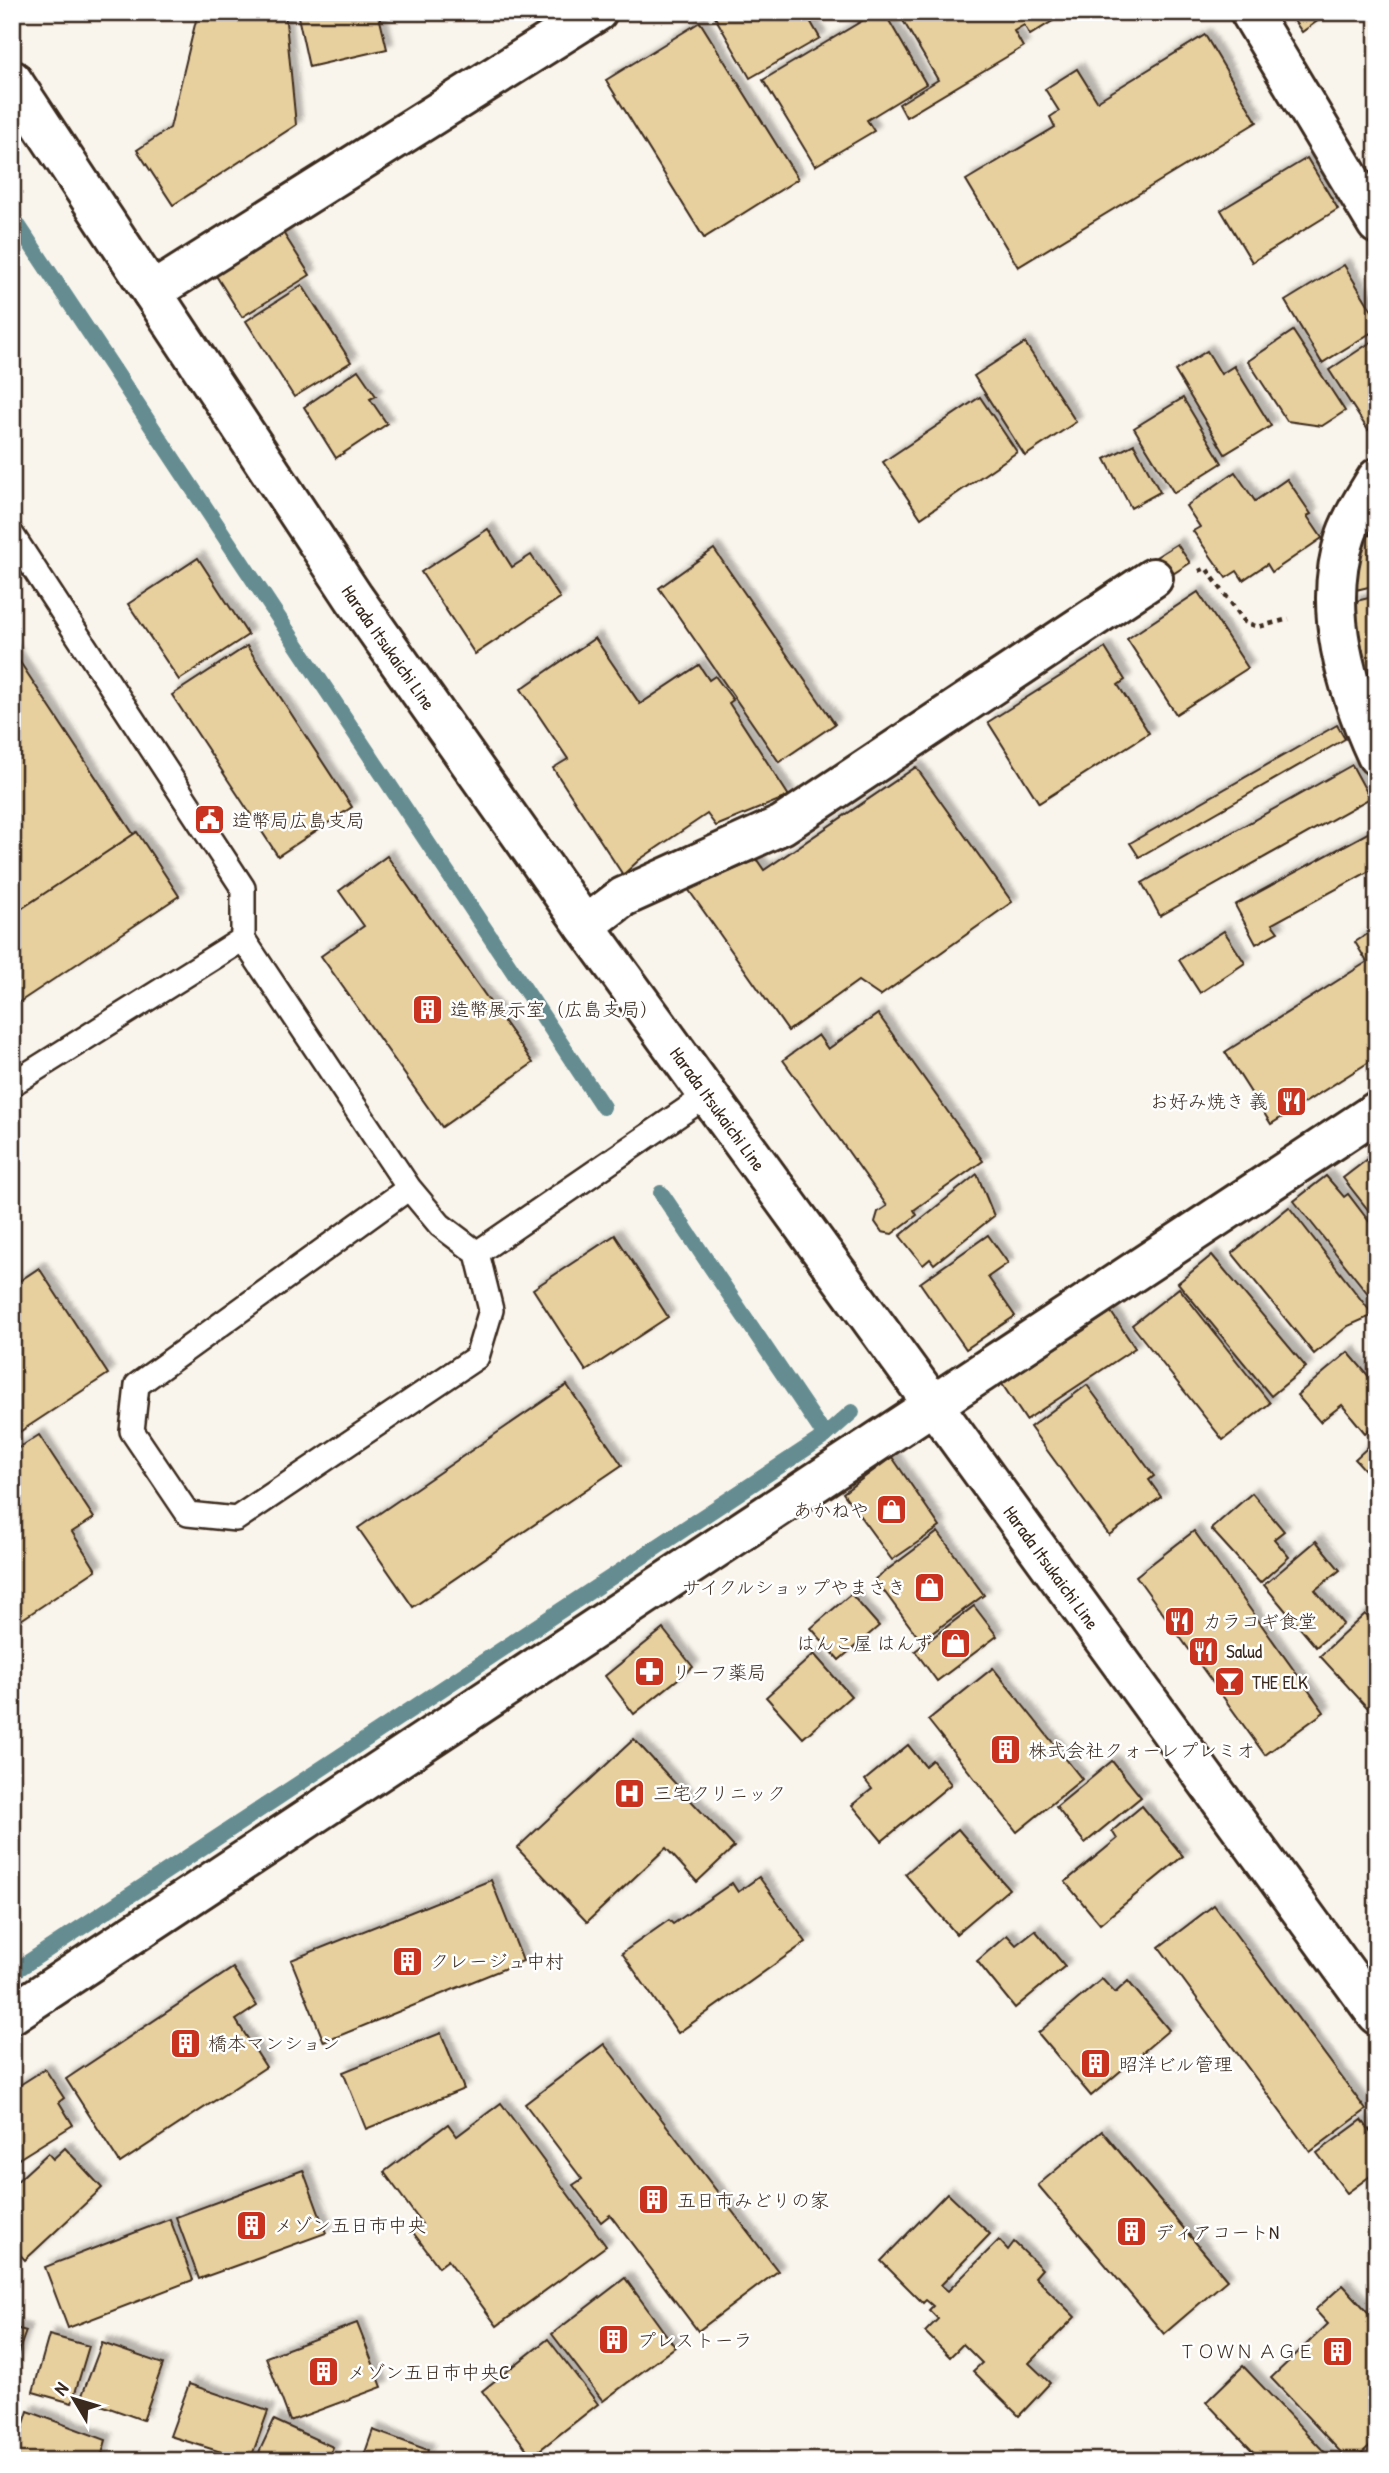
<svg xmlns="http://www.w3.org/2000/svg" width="1389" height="2473" viewBox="0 0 1389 2473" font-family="'Patrick Hand','Klee One',sans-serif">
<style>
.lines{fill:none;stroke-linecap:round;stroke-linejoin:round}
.stream{stroke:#658d91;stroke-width:16}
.building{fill:#e7cf9e;stroke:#3b2a1e;stroke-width:2;filter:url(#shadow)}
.service-casing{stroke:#3b2a1e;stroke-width:28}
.minor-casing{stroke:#3b2a1e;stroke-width:44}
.secondary-casing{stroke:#3b2a1e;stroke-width:44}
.path{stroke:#3b2a1e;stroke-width:4.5;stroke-dasharray:5 5;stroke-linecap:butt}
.service{stroke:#fff;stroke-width:23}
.minor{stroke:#fff;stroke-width:38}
.secondary{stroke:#fff;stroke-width:38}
.labels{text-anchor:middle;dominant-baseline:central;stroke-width:5;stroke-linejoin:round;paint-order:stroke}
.street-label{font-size:19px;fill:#3b2a1e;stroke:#fff}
.poi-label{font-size:19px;fill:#3b2a1e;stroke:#fff;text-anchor:start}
</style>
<defs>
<filter id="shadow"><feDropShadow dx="6" dy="-6" stdDeviation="2" flood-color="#0004"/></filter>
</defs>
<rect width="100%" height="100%" fill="#faf5ec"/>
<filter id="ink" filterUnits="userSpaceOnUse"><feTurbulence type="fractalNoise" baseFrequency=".0143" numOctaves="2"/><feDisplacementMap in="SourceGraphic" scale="14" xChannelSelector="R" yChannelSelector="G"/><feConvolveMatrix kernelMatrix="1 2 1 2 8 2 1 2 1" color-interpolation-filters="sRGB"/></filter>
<g filter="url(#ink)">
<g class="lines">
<g class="stream">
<polyline points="12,216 603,1107"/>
<polyline points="661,1193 825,1436 852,1412"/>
<polyline points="12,1973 825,1436"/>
</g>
</g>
<g class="building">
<polygon points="198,12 285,12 296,125 173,205 137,150 170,128"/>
<polygon points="297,12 378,12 387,49 309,67"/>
<polygon points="712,12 782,12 785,17 792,12 805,12 820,38 750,78"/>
<polygon points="877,12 884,12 926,84 867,120 874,131 815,166 763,80"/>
<polygon points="898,12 1067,12 1030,35 1024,25 1014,31 1023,47 906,117 899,104 938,80"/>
<polygon points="1288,12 1330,12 1302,32"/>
<polygon points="700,22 798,179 704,238 606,80"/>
<polygon points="1205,35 1257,122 1018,267 966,180 1055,127 1050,117 1059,111 1045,89 1077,69 1097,101"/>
<polygon points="1307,158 1338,209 1252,262 1221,210"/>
<polygon points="282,231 310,275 242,317 215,274"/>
<polygon points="1344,265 1377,319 1377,329 1322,363 1285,301"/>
<polygon points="302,285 351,362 294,397 246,321"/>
<polygon points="1293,331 1345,411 1322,426 1287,421 1248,361"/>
<polygon points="1377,338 1377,424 1368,430 1329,370"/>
<polygon points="1025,343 1076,422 1025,456 974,376"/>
<polygon points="1207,351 1221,374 1234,366 1271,426 1225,454 1175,371"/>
<polygon points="358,370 376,396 370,399 387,424 336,458 304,407"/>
<polygon points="980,397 1017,452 921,518 883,462"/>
<polygon points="1183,398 1222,463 1174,493 1134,428"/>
<polygon points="1134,444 1160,492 1131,508 1105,459"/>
<polygon points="1235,472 1255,501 1287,479 1311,514 1307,516 1322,538 1272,572 1267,564 1243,580 1237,571 1226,578 1193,531 1200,527 1186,506"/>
<polygon points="488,529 512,567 531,555 560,598 475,654 421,572"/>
<polygon points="1377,533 1377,585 1356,590 1351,571 1362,537"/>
<polygon points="1177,544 1190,563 1168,577 1156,557"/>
<polygon points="714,549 835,724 779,762 659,588"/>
<polygon points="198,558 248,635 179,680 128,604"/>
<polygon points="1198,592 1248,668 1176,714 1127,639"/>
<polygon points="1377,596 1377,696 1373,697 1352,602"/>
<polygon points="595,638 640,704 699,665 709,680 715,676 733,700 729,703 789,796 716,826 707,814 639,860 623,875 553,768 568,759 521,689"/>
<polygon points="247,646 352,807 278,856 172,695"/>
<polygon points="1105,648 1125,680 1118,685 1149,733 1039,803 988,722"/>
<polygon points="12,650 134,835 12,915"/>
<polygon points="1337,725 1345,739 1139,857 1130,843"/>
<polygon points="1352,765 1370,798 1160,916 1142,883"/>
<polygon points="916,767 1012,902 880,996 858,981 788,1031 688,889 757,860 764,870"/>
<polygon points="1377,828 1377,867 1272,924 1278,932 1256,944 1235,905"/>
<polygon points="137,832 179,896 12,1007 12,915"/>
<polygon points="387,856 533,1063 442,1127 321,956 364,926 339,891"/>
<polygon points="1377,928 1377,1057 1271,1124 1225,1052 1367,962 1355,942"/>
<polygon points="1224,931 1245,963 1200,993 1179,960"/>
<polygon points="878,1014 983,1161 914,1210 917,1215 892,1234 882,1232 875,1222 878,1212 887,1206 783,1060 818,1035 828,1049"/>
<polygon points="1377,1152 1377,1221 1343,1178"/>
<polygon points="977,1174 994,1216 934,1264 930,1259 923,1265 900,1236"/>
<polygon points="1326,1176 1344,1197 1348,1194 1377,1232 1377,1305 1294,1201"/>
<polygon points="1289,1207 1373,1315 1348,1326 1314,1354 1232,1253"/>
<polygon points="615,1235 668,1317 586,1371 533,1289"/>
<polygon points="988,1235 1008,1263 988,1277 1015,1316 966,1349 920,1283"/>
<polygon points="1212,1255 1306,1367 1271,1396 1178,1283"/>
<polygon points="39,1268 108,1374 12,1437 12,1286"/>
<polygon points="1179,1288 1270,1403 1223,1440 1132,1325"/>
<polygon points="1111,1312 1135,1348 1026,1420 1002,1384"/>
<polygon points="1348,1352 1377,1386 1377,1423 1365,1433 1342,1405 1320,1422 1297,1395"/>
<polygon points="567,1385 622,1465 413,1607 358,1528"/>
<polygon points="1087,1385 1154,1476 1149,1480 1161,1497 1109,1535 1030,1427"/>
<polygon points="39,1435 94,1518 72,1532 96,1570 12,1626 12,1442 17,1449"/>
<polygon points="1377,1439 1377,1483 1355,1459"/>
<polygon points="892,1457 940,1527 892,1560 843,1493"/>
<polygon points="1252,1493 1284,1531 1274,1539 1289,1557 1260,1583 1211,1529"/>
<polygon points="1194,1531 1324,1712 1265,1755 1136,1576"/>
<polygon points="938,1532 984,1595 921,1641 875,1579"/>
<polygon points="1316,1541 1340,1570 1315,1590 1343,1624 1316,1647 1264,1585"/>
<polygon points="851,1594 879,1626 839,1660 811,1628"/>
<polygon points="974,1606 997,1636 937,1681 915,1651"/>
<polygon points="1365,1614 1377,1627 1375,1716 1320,1656"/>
<polygon points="663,1629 693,1667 634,1714 605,1676"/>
<polygon points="814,1654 851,1696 803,1738 766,1697"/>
<polygon points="993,1668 1082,1779 1017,1832 928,1720"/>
<polygon points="634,1739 734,1847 697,1882 666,1848 587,1922 517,1848"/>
<polygon points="908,1745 925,1766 932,1760 951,1784 882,1841 852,1805 872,1789 865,1780"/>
<polygon points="1112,1761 1141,1797 1085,1843 1056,1807"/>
<polygon points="1142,1806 1183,1856 1100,1924 1065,1882 1117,1839 1112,1831"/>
<polygon points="958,1829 1009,1889 956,1934 905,1874"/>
<polygon points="759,1877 806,1942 678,2033 622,1953 669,1920 673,1924 732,1883 738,1892"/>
<polygon points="491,1880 523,1961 324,2042 291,1960"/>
<polygon points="1214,1905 1366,2110 1310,2152 1159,1947"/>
<polygon points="1035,1930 1065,1966 1015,2008 977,1961 1007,1935 1016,1945"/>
<polygon points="233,1968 257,2006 236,2020 266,2067 120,2163 66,2079"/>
<polygon points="1102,1979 1115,1993 1128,1981 1169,2030 1091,2096 1038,2033"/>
<polygon points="441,2033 464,2089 366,2129 343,2072"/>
<polygon points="604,2044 778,2271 698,2331 610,2215 601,2222 573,2185 582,2179 525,2104"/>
<polygon points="45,2069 64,2098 59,2102 73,2125 12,2163 12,2090"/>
<polygon points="501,2103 606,2246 497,2326 448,2260 439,2267 412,2231 422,2224 384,2172 448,2124 457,2136"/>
<polygon points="1362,2120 1377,2140 1377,2171 1347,2193 1317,2153"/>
<polygon points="1102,2131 1227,2280 1164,2334 1038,2185"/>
<polygon points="65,2148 102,2188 25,2260 12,2246 12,2186 48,2153 53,2159"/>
<polygon points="303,2170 326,2233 199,2279 176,2217"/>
<polygon points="947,2193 990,2234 941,2285 948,2291 999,2240 1008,2250 1014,2242 1042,2269 1035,2277 1075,2317 1029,2363 1050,2383 1019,2416 973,2371 982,2363 963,2344 950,2357 925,2332 938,2319 929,2310 933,2306 926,2300 923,2303 881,2261"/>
<polygon points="170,2219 193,2280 68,2328 45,2267"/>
<polygon points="625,2278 675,2347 603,2401 552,2334"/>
<polygon points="1343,2285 1377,2322 1377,2439 1353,2461 1349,2461 1271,2378 1328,2324 1315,2310"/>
<polygon points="357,2323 382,2387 290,2421 266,2357"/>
<polygon points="12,2327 26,2331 12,2370"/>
<polygon points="49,2335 89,2346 72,2403 33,2392"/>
<polygon points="548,2339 598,2404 532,2456 482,2391"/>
<polygon points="102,2343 163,2364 143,2420 81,2398"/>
<polygon points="1243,2366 1333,2461 1262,2461 1206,2402"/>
<polygon points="189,2384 268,2411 250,2461 170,2436"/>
<polygon points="28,2411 106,2440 100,2461 12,2461"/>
<polygon points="274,2420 333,2447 327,2461 278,2461 259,2452"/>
<polygon points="373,2430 428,2450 424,2461 362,2461"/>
</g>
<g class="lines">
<defs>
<g id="service">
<polyline points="12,535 243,888 243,939"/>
<polyline points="12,1084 243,939 409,1188 440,1225 477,1253 491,1310 477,1357 236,1519 188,1514 132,1431 137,1385 409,1188"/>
<polyline points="477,1253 706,1096"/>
</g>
<g id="minor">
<polyline points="1250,12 1377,224"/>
<polyline points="152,292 597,12"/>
<path d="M 1377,478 C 1366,496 1353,515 1346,535 C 1321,608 1347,690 1377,756"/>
<polyline points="585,926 623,897 782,825 1153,578"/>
<polyline points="12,2014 1377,1111"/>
</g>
<g id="secondary">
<path id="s1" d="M 12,80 L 354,598 L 585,926 L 1377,2015"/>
</g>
</defs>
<use href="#service" class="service-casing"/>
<use href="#minor" class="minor-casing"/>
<use href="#secondary" class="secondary-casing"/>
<polyline class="path" points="1199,571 1206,568 1245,622 1258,627 1289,619"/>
<use href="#service" class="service"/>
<use href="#minor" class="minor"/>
<use href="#secondary" class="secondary"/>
</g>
</g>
<defs>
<symbol id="civic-square" viewBox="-11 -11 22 22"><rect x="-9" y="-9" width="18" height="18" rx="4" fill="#c8321e" stroke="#fff"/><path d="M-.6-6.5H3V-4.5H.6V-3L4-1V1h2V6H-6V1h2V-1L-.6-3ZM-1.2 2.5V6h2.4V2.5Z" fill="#fff"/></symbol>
<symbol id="building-square" viewBox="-11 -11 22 22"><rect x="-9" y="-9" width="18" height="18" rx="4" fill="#c8321e" stroke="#fff"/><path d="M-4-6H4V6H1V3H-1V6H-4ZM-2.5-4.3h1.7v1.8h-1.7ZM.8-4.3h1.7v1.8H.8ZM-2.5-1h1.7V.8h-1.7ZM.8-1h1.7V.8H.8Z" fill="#fff"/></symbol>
<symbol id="restaurant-square" viewBox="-11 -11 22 22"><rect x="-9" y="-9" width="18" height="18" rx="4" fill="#c8321e" stroke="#fff"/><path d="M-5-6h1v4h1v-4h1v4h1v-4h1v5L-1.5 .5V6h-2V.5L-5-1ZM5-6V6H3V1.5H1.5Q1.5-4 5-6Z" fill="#fff"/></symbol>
<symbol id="shop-square" viewBox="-11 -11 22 22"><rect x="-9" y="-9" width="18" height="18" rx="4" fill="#c8321e" stroke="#fff"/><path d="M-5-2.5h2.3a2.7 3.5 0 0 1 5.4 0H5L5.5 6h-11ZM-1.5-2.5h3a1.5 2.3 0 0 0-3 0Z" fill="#fff"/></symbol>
<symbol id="pharmacy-square" viewBox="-11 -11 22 22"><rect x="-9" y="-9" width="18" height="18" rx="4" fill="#c8321e" stroke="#fff"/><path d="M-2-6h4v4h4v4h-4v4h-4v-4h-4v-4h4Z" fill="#fff"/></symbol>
<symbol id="bar-square" viewBox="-11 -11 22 22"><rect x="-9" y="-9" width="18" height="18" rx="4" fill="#c8321e" stroke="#fff"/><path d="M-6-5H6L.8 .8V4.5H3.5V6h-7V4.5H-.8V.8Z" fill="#fff"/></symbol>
<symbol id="hospital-square" viewBox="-11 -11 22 22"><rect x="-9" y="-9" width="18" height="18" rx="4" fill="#c8321e" stroke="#fff"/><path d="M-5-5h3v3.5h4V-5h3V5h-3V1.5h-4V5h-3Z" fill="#fff"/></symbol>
</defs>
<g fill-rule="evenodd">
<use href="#civic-square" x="192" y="802" width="35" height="35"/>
<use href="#building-square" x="410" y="992" width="35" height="35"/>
<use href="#restaurant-square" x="1274" y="1084" width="35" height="35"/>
<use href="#shop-square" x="874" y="1492" width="35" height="35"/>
<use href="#shop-square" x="912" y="1570" width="35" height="35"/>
<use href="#restaurant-square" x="1162" y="1604" width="35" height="35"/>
<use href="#shop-square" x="938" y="1626" width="35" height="35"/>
<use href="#restaurant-square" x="1186" y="1634" width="35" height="35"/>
<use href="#pharmacy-square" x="632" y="1654" width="35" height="35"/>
<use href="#bar-square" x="1212" y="1664" width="35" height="35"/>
<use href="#building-square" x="988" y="1732" width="35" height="35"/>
<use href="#hospital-square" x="612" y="1776" width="35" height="35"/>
<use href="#building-square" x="390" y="1944" width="35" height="35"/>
<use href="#building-square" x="168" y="2026" width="35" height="35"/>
<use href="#building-square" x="1078" y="2046" width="35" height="35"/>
<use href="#building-square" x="636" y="2182" width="35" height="35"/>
<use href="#building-square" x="234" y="2208" width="35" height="35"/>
<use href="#building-square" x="1114" y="2214" width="35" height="35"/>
<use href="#building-square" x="596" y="2322" width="35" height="35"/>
<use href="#building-square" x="1320" y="2334" width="35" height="35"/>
<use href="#building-square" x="306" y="2354" width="35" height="35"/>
</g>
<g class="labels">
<g class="street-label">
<text stroke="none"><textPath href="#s1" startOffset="681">Harada Itsukaichi Line</textPath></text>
<text stroke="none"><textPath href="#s1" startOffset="1248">Harada Itsukaichi Line</textPath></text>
<text stroke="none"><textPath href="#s1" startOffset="1815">Harada Itsukaichi Line</textPath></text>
</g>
<g class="poi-label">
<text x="232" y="820">造幣局広島支局</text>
<text x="450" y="1009">造幣展示室（広島支局）</text>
<text x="1268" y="1101" text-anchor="end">お好み焼き 義</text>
<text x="869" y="1510" text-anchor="end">あかねや</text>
<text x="906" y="1587" text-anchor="end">サイクルショップやまさき</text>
<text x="1203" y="1621">カラコギ食堂</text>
<text x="933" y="1643" text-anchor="end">はんこ屋 はんず</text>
<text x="1226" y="1651">Salud</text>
<text x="672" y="1672">リーフ薬局</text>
<text x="1252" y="1682">THE ELK</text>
<text x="1028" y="1750">株式会社クォーレプレミオ</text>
<text x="653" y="1793">三宅クリニック</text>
<text x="430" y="1961">クレージュ中村</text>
<text x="208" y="2043">橋本マンション</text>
<text x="1119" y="2064">昭洋ビル管理</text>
<text x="677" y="2200">五日市みどりの家</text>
<text x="274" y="2225">メゾン五日市中央</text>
<text x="1155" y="2232">ディアコートN</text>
<text x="637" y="2340">プレストーラ</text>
<text x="1315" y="2351" text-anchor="end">ＴＯＷＮ ＡＧＥ</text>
<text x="347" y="2372">メゾン五日市中央C</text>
</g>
</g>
<rect width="1389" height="2473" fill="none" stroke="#fff" stroke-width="42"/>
<rect x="21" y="21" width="1347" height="2431" fill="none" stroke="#3b2a1e" stroke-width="2.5" filter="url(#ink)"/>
<g transform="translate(74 2399) rotate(308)" stroke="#ffffff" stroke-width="5" paint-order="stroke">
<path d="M0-5L12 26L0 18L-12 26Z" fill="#3b2a1e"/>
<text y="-10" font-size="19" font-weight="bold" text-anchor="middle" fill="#3b2a1e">N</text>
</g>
</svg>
